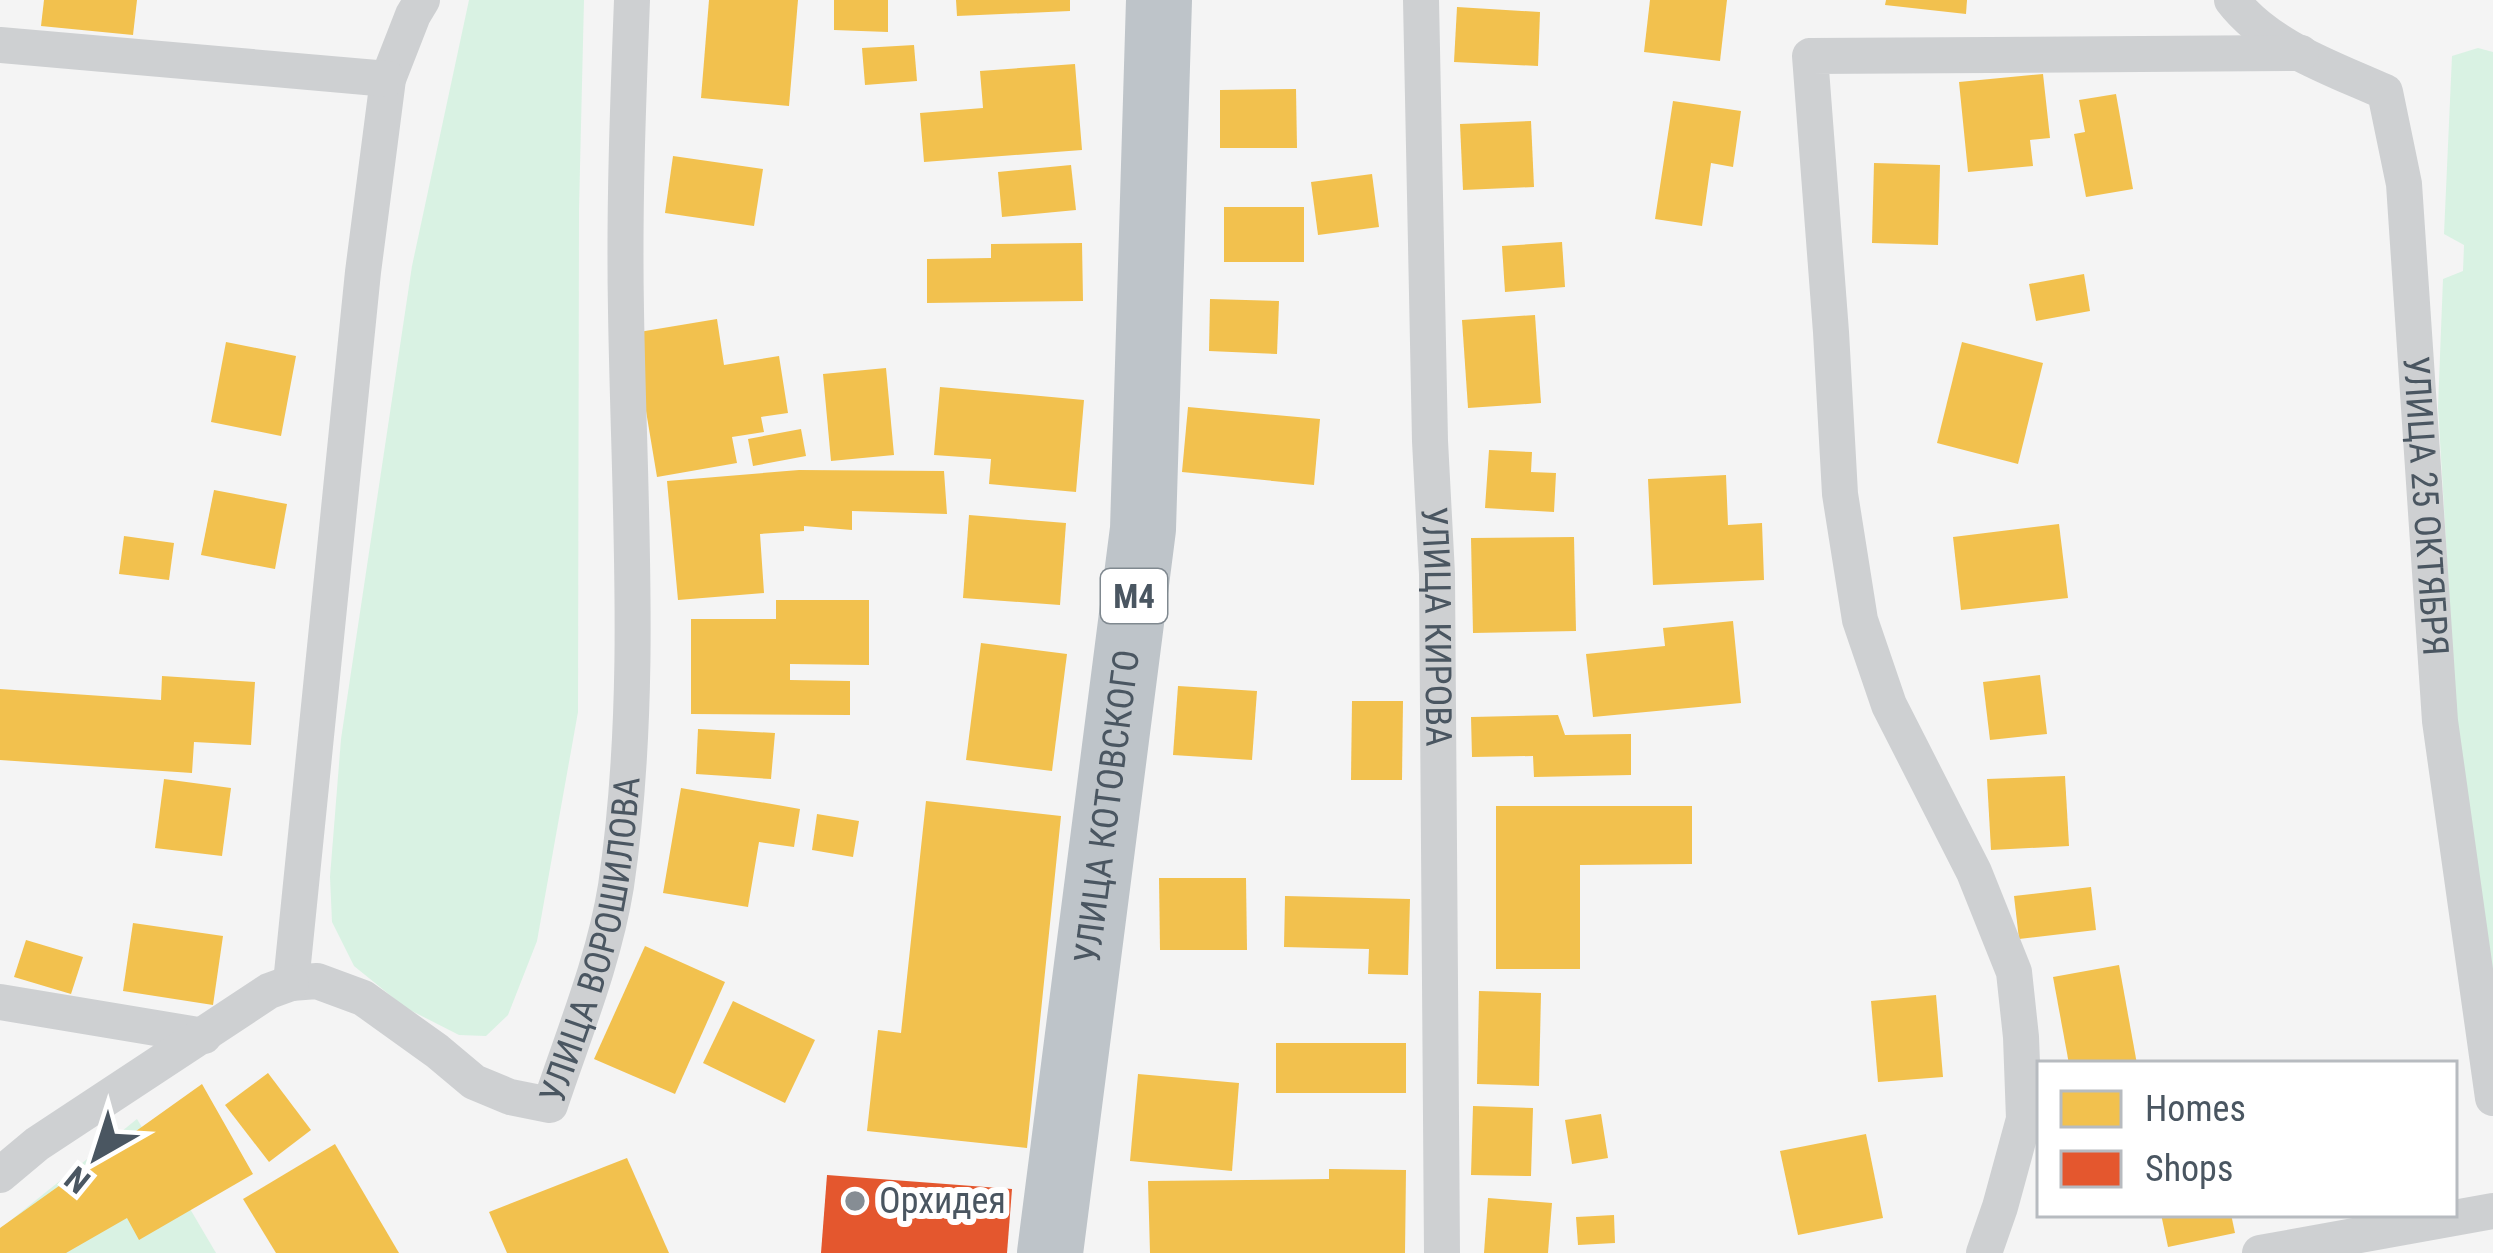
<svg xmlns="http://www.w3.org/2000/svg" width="2493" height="1253" viewBox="0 0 2493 1253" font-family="'Roboto Condensed',sans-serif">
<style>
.green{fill:#d9f2e3}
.homes{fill:#f2c14e}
.shops{fill:#e4572e}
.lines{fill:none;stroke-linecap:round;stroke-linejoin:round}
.street{stroke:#ced0d2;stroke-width:36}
.highway{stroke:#bec4c9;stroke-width:66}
.poi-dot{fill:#868d94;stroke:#fff;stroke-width:4.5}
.labels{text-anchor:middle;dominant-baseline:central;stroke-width:12;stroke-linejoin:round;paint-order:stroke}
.shield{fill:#fff;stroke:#808990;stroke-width:3}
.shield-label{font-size:33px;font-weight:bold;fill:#4a5661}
.street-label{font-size:36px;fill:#4a5661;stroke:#fff}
.poi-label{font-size:36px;fill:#4a5661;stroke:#fff;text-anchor:start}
</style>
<rect width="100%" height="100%" fill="#f4f4f4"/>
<g class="green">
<polygon points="469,0 584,0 579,209 578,712 537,941 508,1015 486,1036 459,1035 406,1008 354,966 332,922 330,877 341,739 412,266"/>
<polygon points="2478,48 2493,52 2493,976 2457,726 2438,407 2443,279 2463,271 2464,245 2444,234 2452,56"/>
<polygon points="137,1119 216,1253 0,1253 0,1229"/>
</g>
<g class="homes">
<polygon points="44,0 137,0 133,35 41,26"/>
<polygon points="709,0 798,0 789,106 701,98"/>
<polygon points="834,0 888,0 888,32 834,30"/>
<polygon points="956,0 1070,0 1070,11 957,16"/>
<polygon points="1650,0 1727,0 1720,61 1644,52"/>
<polygon points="1886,0 1967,0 1966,14 1885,5"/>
<polygon points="1457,7 1540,12 1538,66 1454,62"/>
<polygon points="914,45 917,81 865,85 862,48"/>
<polygon points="1075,64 1082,150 924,162 920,113 983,108 980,71"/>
<polygon points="2043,74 2050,138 2030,140 2033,166 1968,172 1959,82"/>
<polygon points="1296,89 1297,148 1220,148 1220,90"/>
<polygon points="2116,94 2133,189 2086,197 2074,134 2085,132 2079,100"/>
<polygon points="1673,101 1741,111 1733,167 1711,163 1702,226 1655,219"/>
<polygon points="1531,121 1534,187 1463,190 1460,124"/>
<polygon points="673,156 763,169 754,226 665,213"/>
<polygon points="1874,163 1940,165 1938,245 1872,243"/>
<polygon points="1071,165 1076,210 1002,217 998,172"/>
<polygon points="1372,174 1379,227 1318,235 1311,182"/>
<rect x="1224" y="207" width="80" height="55"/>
<polygon points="1562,242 1565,287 1505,292 1502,246"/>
<polygon points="1082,243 1083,301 927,303 927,259 991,258 991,244"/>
<polygon points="2084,274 2090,311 2036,321 2029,284"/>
<polygon points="1210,299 1279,301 1277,354 1209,351"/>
<polygon points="1535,315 1541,403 1468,408 1462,320"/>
<polygon points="717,319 724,365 779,356 788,413 761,417 764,432 732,437 737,463 657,477 633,333"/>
<polygon points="226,342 296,356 281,436 211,422"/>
<polygon points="1962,342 2043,363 2018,464 1937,443"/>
<polygon points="886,368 894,455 831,461 823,374"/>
<polygon points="940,387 1084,400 1076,492 989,484 991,459 934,455"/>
<polygon points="1188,407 1320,419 1314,485 1182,472"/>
<polygon points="801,429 806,456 753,466 748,439"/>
<polygon points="1489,450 1532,452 1531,472 1556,473 1554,512 1485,508"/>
<polygon points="799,470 944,471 947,514 852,511 852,530 804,526 804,531 760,534 764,593 678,600 667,481"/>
<polygon points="1726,475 1728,525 1762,523 1764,580 1653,585 1648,479"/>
<polygon points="214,490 287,504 275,569 201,555"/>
<polygon points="969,515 1066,523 1060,605 963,598"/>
<polygon points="2059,524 2068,598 1961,610 1953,537"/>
<polygon points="124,536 174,543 169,580 119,574"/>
<polygon points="1574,537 1576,631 1473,633 1471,538"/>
<polygon points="776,600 869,600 869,665 790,664 790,680 850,681 850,715 691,714 691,619 776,619"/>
<polygon points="1733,621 1741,703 1593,717 1586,654 1665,646 1663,628"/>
<polygon points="981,643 1067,654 1052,771 966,760"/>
<polygon points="2040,675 2047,734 1990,740 1983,682"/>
<polygon points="162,676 255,682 251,745 194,742 192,773 0,760 0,689 161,700"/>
<polygon points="1178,686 1257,691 1252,760 1173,755"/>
<polygon points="1352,701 1403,701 1402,780 1351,780"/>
<polygon points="1558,715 1565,735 1631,734 1631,775 1534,777 1533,756 1472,757 1471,717"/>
<polygon points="698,729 775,733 771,779 696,774"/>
<polygon points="2065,776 2069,846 1991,850 1987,779"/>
<polygon points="164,779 231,788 222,856 155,848"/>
<polygon points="681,788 800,809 794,847 759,842 748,907 663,893"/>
<polygon points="926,801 1061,816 1027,1148 867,1131 878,1030 901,1033"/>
<polygon points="1496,806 1692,806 1692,864 1580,865 1580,969 1496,969"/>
<polygon points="817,814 859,821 853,857 812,850"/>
<polygon points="1159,878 1246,878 1247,950 1160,950"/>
<polygon points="2091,887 2096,930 2019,939 2014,896"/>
<polygon points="1285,896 1410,899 1408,975 1368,974 1369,949 1284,947"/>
<polygon points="133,923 223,936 213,1005 123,991"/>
<polygon points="26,940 83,957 71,994 14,977"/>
<polygon points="645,946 725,982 675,1094 594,1059"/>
<polygon points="2119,965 2137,1064 2069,1064 2053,977"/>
<polygon points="1479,991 1541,993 1539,1086 1477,1084"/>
<polygon points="1936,995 1943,1077 1878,1082 1871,1001"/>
<polygon points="733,1001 815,1040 785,1103 703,1063"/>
<rect x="1276" y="1043" width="130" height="50"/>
<polygon points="268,1073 311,1130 269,1162 225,1105"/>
<polygon points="1138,1074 1239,1083 1232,1171 1130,1161"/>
<polygon points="202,1084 253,1174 139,1240 127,1218 66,1253 0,1253 0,1228"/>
<polygon points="1473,1106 1533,1108 1531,1176 1471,1175"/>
<polygon points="1601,1114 1608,1158 1572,1164 1565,1120"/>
<polygon points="1866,1134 1883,1218 1798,1235 1780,1151"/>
<polygon points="335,1144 399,1253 276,1253 243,1199"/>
<polygon points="627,1158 669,1253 507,1253 489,1212"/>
<polygon points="1329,1169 1406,1170 1405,1253 1150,1253 1148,1181 1329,1179"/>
<polygon points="1488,1198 1552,1203 1548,1253 1484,1253"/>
<polygon points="2161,1214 2231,1214 2235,1233 2168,1247"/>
<polygon points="1614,1215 1615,1243 1578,1245 1576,1217"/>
</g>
<polygon class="shops" points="827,1175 1012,1189 1007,1253 821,1253"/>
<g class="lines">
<g class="street">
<path id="s1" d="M 422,0 L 413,15 L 388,79 L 363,272 L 291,983 L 317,981 L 363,998 L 437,1051 L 474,1082 L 510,1097 L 550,1105 C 574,1033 604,961 616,886 C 644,696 629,502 626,311 C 624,207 628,103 632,0"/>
<path id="s2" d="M 1421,0 L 1430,441 L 1437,574 L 1442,1253"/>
<path id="s3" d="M 2232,0 C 2268,47 2332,68 2385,92 L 2404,184 L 2440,721 L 2493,1098"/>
<polyline points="0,45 388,79"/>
<polyline points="0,1002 204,1036"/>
<polyline points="0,1175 37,1144 269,991 291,983"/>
<polyline points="1984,1253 2000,1207 2024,1119 2021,1037 2014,972 1974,872 1889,705 1860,620 1840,494 1831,332 1810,56 2301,53"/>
<polyline points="2260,1253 2493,1211"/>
</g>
<path class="highway" id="s4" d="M 1050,1253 L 1143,529 L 1159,0"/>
</g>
<circle class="poi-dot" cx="855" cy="1201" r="12"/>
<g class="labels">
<rect class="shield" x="1101" y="569" width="66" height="54" rx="9"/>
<g class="shield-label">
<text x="1134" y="596">M4</text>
</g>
<g class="street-label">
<text stroke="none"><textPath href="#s3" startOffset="597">УЛИЦА 25 ОКТЯБРЯ</textPath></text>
<text stroke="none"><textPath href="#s2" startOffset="627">УЛИЦА КИРОВА</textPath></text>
<text stroke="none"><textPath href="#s4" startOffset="450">УЛИЦА КОТОВСКОГО</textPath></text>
<text stroke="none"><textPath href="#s1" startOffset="1461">УЛИЦА ВОРОШИЛОВА</textPath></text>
</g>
<g class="poi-label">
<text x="879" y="1201">Орхидея</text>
</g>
</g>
<rect x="2037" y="1061" width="420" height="156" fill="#ffffff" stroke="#b7bbc0" stroke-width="3"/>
<rect x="2061" y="1091" width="60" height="36" fill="#f2c14e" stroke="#b7bbc0" stroke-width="3"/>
<text x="2145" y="1121" font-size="36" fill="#4a5661">Homes</text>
<rect x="2061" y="1151" width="60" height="36" fill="#e4572e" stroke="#b7bbc0" stroke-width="3"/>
<text x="2145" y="1181" font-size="36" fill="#4a5661">Shops</text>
<g transform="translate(96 1157) rotate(219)" stroke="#ffffff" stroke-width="9" paint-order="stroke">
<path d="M0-9L21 45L0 30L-21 45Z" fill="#4a5661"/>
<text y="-18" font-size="33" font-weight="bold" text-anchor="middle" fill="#4a5661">N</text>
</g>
</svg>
